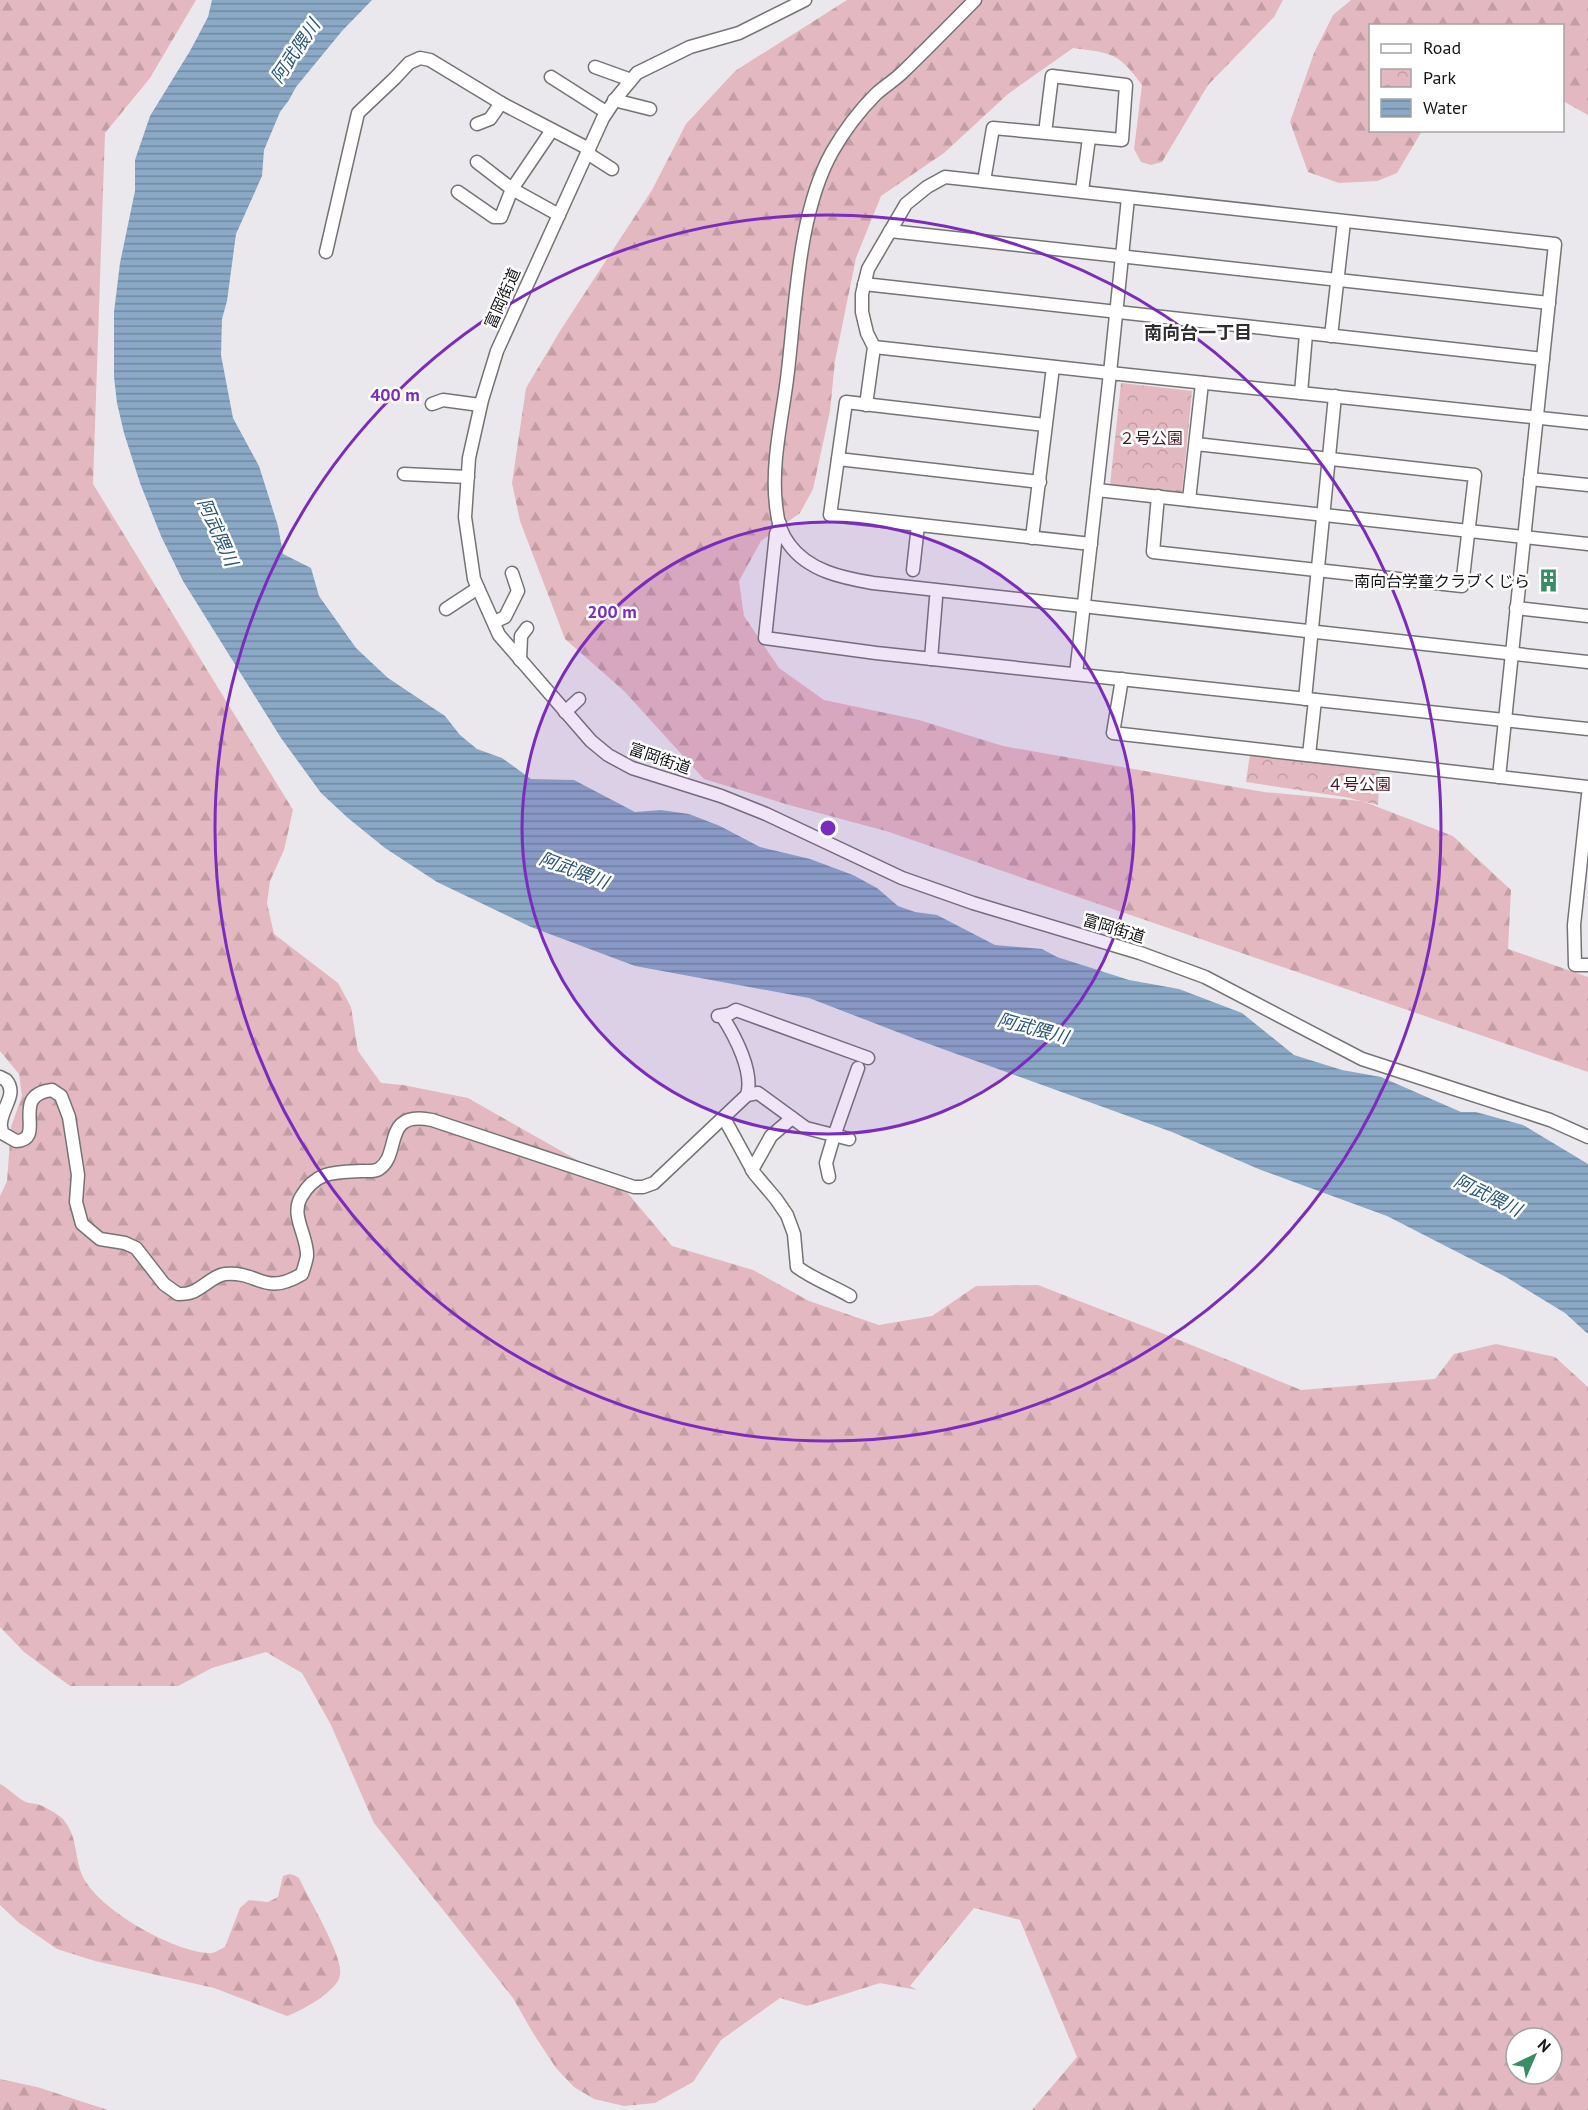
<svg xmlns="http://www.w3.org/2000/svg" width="1588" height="2110" viewBox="0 0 1588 2110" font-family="'PT Sans','Noto Sans JP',sans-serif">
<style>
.forest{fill:url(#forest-firs);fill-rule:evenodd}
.park{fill:url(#park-crowns)}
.water{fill:url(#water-rules)}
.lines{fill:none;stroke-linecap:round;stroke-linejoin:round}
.minor-casing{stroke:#757376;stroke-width:15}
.minor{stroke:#fff;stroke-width:12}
.ring{fill:none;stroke:#7b2cbf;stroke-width:3}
.labels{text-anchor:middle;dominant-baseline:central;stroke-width:5;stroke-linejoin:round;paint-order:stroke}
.street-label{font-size:16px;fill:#171618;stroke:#fff}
.park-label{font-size:16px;fill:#4d1625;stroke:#fff}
.poi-label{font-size:16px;fill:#171618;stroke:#fff;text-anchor:end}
.water-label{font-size:18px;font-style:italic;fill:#28567f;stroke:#fff}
.neighbourhood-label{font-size:18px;font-weight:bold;fill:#2e2d30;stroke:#fff}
.centre{fill:#7b2cbf;stroke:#fff;stroke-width:3}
.ring-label{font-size:18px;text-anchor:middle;font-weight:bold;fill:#7b2cbf;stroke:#fff;stroke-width:5;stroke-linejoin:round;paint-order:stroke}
</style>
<defs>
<pattern id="forest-firs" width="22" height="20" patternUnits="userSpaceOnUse" patternTransform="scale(1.5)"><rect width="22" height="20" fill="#e4b8c0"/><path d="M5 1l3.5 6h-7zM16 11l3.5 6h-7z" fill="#c39da4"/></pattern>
<pattern id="park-crowns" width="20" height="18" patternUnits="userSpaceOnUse" patternTransform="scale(1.5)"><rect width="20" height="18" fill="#e4b8c0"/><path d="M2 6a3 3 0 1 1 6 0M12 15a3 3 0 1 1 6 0" fill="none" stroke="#c39da4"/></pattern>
<pattern id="water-rules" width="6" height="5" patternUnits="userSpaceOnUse" patternTransform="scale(1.5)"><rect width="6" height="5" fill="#8ba9c6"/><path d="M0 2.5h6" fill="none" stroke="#7189a0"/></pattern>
</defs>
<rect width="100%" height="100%" fill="#eae8ec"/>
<g class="forest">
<path d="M 0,0 L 196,0 L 150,78 L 105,133 L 93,484 L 293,810 L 284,850 L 270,881 L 267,903 L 274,934 L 338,983 L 351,1007 L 358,1051 L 381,1083 L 403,1085 L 468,1098 L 621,1185 L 672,1246 L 753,1270 L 809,1301 L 879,1325 L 932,1316 L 976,1286 L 1038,1285 L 1172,1337 L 1301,1390 L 1435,1379 L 1454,1354 L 1496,1344 L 1555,1357 L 1588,1387 L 1588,2110 L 1032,2110 L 1077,2057 L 1020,1920 L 974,1908 L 910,1986 L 917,1990 L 880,1983 L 807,2006 L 780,1998 L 721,2040 L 693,2082 L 655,2103 L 624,2106 L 594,2099 L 574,2087 L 556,2068 L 533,2033 L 513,1998 L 374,1823 L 331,1725 L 302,1673 L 266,1652 L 212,1668 L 178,1686 L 70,1686 L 24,1652 L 0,1627 L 0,1196 L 7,1181 L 11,1127 L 22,1096 L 19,1074 L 0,1051 ZM 1516,2038 L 1552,2038 L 1552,2074 L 1516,2074 Z"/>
<path d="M 847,0 L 1283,0 L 1274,17 L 1208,85 L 1162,162 L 1151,165 L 1141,162 L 1134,149 L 1142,85 C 1118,52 1111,53 1073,48 L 1008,94 L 944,153 L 881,196 L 856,258 L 835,361 L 830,411 L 813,489 L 800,513 L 761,541 L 739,581 L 744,616 L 779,668 L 824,700 L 919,720 L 1003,746 L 1264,792 L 1362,801 L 1453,836 L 1511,890 L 1508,949 L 1588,977 L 1588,1072 L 886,831 L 789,805 L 704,779 L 624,691 L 565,639 L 520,521 L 512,483 L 526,388 L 560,331 L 652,190 L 686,124 L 735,71 Z"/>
<polygon points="1351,0 1588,0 1588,115 1563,101 1562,26 1370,26 1370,130 1422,131 1397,173 1377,181 1339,183 1308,172 1290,122 1314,53 1333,15"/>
<path d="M 0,1784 C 8,1788 20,1800 26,1802 C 30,1804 35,1803 40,1805 C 47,1808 58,1814 63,1819 C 78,1837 74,1855 82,1875 C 97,1909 172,1951 208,1953 C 214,1954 220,1949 225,1947 L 240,1908 L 249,1900 L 268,1902 L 278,1897 L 283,1876 C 290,1873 293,1874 299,1878 C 308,1898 344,1957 340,1975 C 338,1991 301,2011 287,2016 L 214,1988 L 95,1961 L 57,1949 L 18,1922 L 0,1905 Z"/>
<polygon points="0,2079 37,2087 108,2110 0,2110"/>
</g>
<g class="park">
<polygon points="1121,383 1192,391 1182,493 1110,485"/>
<polygon points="1250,754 1380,771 1378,805 1345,797 1246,782"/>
</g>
<polygon class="water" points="212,0 372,0 342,31 296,87 289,100 280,112 264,150 262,176 236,234 227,301 222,319 221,355 233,418 259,466 278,526 283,554 311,568 319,596 356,648 388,678 445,716 460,735 477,749 502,758 531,779 574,780 635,812 661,810 689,814 720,826 760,847 810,859 853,875 877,888 898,906 915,912 937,915 995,945 1042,949 1057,957 1129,980 1179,989 1242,1013 1294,1055 1342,1070 1381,1077 1461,1112 1476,1112 1523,1125 1588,1164 1588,1334 1565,1313 1506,1277 1387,1216 1261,1170 1172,1132 918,1040 809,998 635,966 531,927 437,882 385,848 348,818 321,793 281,738 183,581 161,536 140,483 124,433 117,403 114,377 114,312 120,263 135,191 135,160 150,116 190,51 208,17"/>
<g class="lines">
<defs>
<g id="minor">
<polyline points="805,0 739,33 690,47 637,73 617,97 603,118 497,351 482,400 469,458 465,517 474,579 499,635 591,741 608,755 632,768 721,796 766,814 902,878 973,903 1140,953 1205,977 1362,1059 1550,1120 1588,1137"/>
<path d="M 975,0 C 951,24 928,48 904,71 C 895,80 885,86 876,94 C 859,111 844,131 832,152 C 797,215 796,308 787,379 C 782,419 771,464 776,505 C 777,518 781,534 789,544 C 808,571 843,578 873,583 L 1588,662"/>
<polyline points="595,67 631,80"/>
<polyline points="551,77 606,112"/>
<polyline points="614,100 650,109"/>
<polyline points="477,124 490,119 501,103"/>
<polyline points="587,153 612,169"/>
<polyline points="477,162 512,189 559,215"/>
<polyline points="984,181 993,128 1122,140 1126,85 1052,76 1045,133"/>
<polyline points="1082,191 1089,138"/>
<polyline points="458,192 494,217 501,217 512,189 552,130"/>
<polyline points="890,231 1549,303"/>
<polyline points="326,252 358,113 395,78 409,63 420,58 430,60 501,103 589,149"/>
<polyline points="864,284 1543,359"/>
<polyline points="1331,336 1344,222"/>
<polyline points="874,347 1110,373 1128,198"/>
<polyline points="1301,393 1306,334"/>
<polyline points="432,404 443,400 480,405"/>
<polyline points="866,405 874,347 867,333 862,312 862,294 868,269 906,204 927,187 945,177 1555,244 1499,777"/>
<polyline points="1045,425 846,402 830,515 1091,544"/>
<polyline points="838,459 1040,482"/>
<polyline points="404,474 468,477"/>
<polyline points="1530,479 1588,485"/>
<polyline points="1097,490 1588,544"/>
<polyline points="1158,496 1153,552 1462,586 1475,475 1196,444"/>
<polyline points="1189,500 1202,383"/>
<polyline points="780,524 776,534 765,638 876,653 1588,729"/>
<polyline points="1032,538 1053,367"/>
<polyline points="913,570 918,525"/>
<polyline points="1516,608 1588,616"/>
<polyline points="446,609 478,588"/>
<polyline points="494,622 505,617 518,591 512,573"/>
<polyline points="931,659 936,598"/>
<polyline points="520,660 521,636 527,628"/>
<polyline points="1076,674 1110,373 1588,423"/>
<polyline points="1122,679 1113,733 1588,787"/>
<polyline points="1305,699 1335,396"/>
<polyline points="565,712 579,699"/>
<polyline points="1309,755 1315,700"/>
<polyline points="1588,795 1574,925 1575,965 1588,965"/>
<polyline points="718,1016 729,1014 736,1010 868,1058"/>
<path d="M 0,1077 L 6,1080 C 18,1094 2,1107 1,1123 C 0,1126 2,1129 2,1133 L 16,1141 C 48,1140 8,1095 52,1090 L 61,1096 L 69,1117 L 78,1175 L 76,1202 L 82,1224 L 100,1239 L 125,1243 L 136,1248 L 164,1284 L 178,1294 C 182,1294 188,1294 192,1292 C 203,1288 214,1275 225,1274 C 260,1271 263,1297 302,1274 C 304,1268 306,1262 307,1256 C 308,1236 290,1216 301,1197 C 316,1171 335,1172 361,1171 C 367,1171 374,1172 379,1169 C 402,1154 381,1110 432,1120 L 634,1187 L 643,1187 L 654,1183 L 747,1095 C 754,1072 735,1036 722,1016"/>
<polyline points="747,1095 758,1093 806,1128 849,1139"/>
<path d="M 724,1118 L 754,1173 L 776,1199 L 787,1215 L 794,1234 L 797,1267 C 813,1279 833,1286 850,1296"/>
<polyline points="752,1170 771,1136 792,1118"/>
<polyline points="829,1177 826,1163 834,1136 858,1068"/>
</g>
</defs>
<use href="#minor" class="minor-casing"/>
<use href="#minor" class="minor"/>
</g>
<circle cx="828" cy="828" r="306" fill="#7b2cbf" fill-opacity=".12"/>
<g class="ring">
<circle cx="828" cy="828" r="306"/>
<circle cx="828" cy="828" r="613"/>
</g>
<defs>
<symbol id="building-bare" viewBox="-9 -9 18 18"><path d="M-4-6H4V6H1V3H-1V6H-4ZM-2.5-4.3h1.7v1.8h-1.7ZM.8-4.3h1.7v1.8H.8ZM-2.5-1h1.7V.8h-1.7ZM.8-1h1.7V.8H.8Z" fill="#388e62" stroke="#fff" stroke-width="2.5" paint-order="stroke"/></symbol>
</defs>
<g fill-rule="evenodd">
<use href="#building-bare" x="1532" y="564" width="33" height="33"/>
</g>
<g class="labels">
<g class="street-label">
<text transform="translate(502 298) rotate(-66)">富岡街道</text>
<text transform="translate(660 758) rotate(19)">富岡街道</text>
<text transform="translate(1114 928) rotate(17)">富岡街道</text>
</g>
<g class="park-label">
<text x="1151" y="438">２号公園</text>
<text x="1359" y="784">４号公園</text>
</g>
<g class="poi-label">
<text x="1530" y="581">南向台学童クラブくじら</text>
</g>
<g class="water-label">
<text transform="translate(295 51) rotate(-56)">阿武隈川</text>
<text transform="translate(218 532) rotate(66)">阿武隈川</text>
<text transform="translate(574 870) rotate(21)">阿武隈川</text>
<text transform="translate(1033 1028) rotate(15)">阿武隈川</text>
<text transform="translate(1488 1195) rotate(26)">阿武隈川</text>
</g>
<g class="neighbourhood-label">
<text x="1198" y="332">南向台一丁目</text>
</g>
</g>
<circle cx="828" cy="828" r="9" class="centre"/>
<g class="ring-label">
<text x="395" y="401">400 m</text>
<text x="612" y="618">200 m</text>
</g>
<rect x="1369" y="24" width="195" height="108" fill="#ffffff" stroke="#a2a2a3" stroke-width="1.5"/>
<rect x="1381" y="44" width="30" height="9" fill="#ffffff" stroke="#a2a2a3" stroke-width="1.5"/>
<text x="1423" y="54" font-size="18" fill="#171618">Road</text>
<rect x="1381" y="69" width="30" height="18" fill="url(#park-crowns)" stroke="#a2a2a3" stroke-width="1.5"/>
<text x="1423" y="84" font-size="18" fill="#171618">Park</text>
<rect x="1381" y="99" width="30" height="18" fill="url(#water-rules)" stroke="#a2a2a3" stroke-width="1.5"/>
<text x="1423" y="114" font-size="18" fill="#171618">Water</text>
<g transform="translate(1534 2056) rotate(44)"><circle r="28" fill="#ffffff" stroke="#a2a2a3" stroke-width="1.5"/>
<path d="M0-4.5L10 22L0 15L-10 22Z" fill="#388e62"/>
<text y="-9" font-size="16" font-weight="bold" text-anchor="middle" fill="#171618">N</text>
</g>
</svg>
